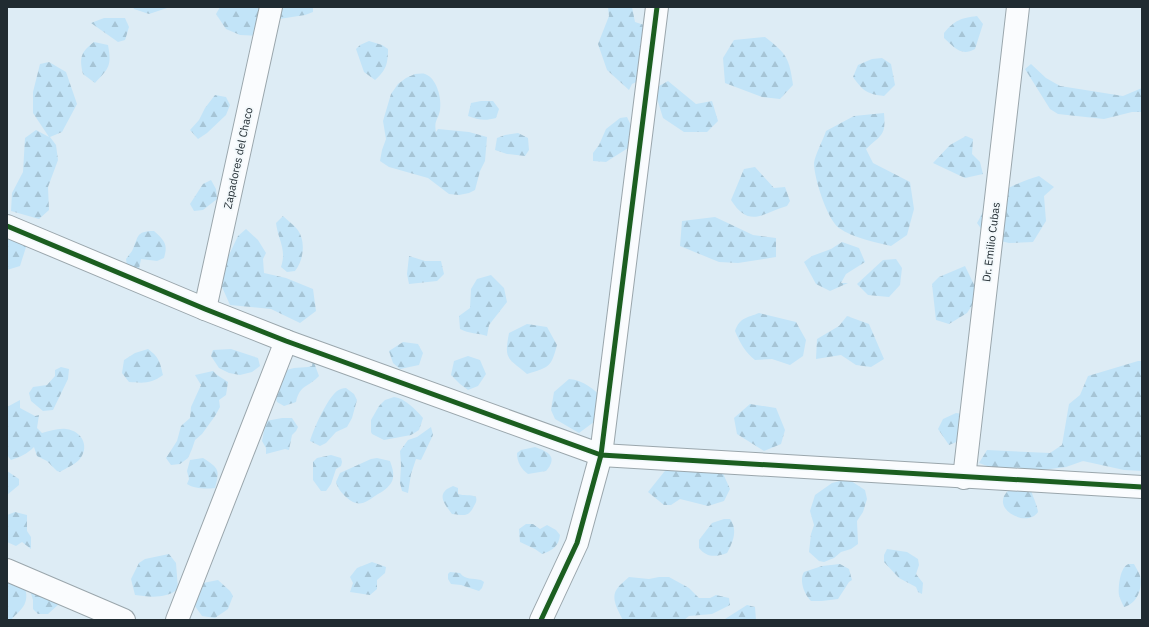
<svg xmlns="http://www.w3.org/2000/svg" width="1149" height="627" viewBox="0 0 1149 627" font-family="'IBM Plex Sans',sans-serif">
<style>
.forest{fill:url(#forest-firs)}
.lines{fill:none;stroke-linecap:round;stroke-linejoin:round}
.minor-casing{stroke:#9aa6ac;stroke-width:24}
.tertiary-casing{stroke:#9aa6ac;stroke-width:24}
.minor{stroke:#fafcfe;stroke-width:22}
.tertiary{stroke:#fafcfe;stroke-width:22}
.cycleway-casing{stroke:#f2f8fb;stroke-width:8}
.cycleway{stroke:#1b5e20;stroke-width:5}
.labels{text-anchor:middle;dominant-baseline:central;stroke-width:3.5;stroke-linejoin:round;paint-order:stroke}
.street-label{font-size:11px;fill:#202b31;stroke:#f2f8fb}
</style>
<defs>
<pattern id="forest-firs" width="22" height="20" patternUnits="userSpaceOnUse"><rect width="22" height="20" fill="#c2e4f8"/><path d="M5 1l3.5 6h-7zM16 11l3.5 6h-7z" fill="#a6c4d5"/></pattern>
</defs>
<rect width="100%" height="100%" fill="#ddecf5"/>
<g class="forest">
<polygon points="133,7 170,7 149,14 134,9"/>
<polygon points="220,7 266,7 261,36 240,35 226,29 216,14"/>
<polygon points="290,7 313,7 313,12 305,15 279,19 279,9"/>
<polygon points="608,7 632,7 635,22 647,26 652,75 632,84 629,90 607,70 598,44 609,16"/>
<path d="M 977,16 L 983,24 L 975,49 C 961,57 954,47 944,38 L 944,33 C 955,20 961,18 977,16 Z"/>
<polygon points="104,18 125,18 129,27 125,40 118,42 91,23"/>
<path d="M 765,37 C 787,54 789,58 793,85 L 780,99 L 762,97 L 725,83 L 723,58 L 734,40 Z"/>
<path d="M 369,41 L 382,45 L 388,49 C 388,64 386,70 375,80 L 364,72 L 356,49 L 360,45 Z"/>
<path d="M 94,42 L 108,45 C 112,66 109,68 95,83 L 83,74 C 79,57 81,52 94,42 Z"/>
<path d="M 882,58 L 891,64 L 895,85 L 884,96 C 867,94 863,91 853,77 L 858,65 L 872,59 Z"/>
<polygon points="49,62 66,72 77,104 62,132 50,137 56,145 58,160 48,187 49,210 39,219 11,211 12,193 23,172 25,138 36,130 49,137 33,113 33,92 40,64"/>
<polygon points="1031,64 1046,78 1060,86 1123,96 1142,88 1142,112 1132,112 1104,119 1058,114 1050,109 1025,69"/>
<path d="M 415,74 C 418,74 422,73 425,74 C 437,78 442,99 440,110 C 438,121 434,119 436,132 L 438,129 L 469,132 L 487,137 L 485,161 L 480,171 L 475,190 L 469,193 L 459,195 L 449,194 L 428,178 L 389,167 L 380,161 L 382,150 L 386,139 L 383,121 L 391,94 L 398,84 L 406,78 Z"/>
<polygon points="668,81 696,104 712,101 718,121 707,132 684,132 663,118 654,89"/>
<polygon points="215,95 226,97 230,105 226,115 207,133 198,139 190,130 199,120 205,108"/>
<path d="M 481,101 L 493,101 L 499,109 L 496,118 C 485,121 478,120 468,116 L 471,103 Z"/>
<path d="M 884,113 C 886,136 882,134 866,149 L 873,163 L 910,182 L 914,209 L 907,235 L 891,246 C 875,242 853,238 839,228 C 827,219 814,178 814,163 C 815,155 823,140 826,131 L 854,116 Z"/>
<polygon points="627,117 634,132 628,148 606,162 593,161 593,153 599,145 606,129 620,118"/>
<polygon points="518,133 528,138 529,150 525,156 507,154 495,150 497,138 505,135"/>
<polygon points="966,136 973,139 972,154 980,162 983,174 965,178 933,163 950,145"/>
<path d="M 755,167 L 774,188 L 785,187 L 790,201 L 787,206 C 763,213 749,229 731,200 L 744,169 Z"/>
<path d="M 1039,176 L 1054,187 L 1044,196 L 1046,221 L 1033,242 L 1009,243 L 988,238 L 977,223 C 980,218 983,211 986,206 C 999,190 1020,182 1039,176 Z"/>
<polygon points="211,180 216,189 217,199 203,210 194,211 190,204 203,184"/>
<path d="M 283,216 C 287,220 293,224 297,229 C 306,240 304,260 295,271 L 287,272 L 281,267 C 287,249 278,240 276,223 Z"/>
<polygon points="715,217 753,235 776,238 776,257 738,263 719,262 680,246 682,221"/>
<polygon points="7,228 19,232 26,247 20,266 7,270"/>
<polygon points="246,229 258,240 266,253 263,259 264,273 286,278 313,289 316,311 300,323 271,309 230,305 218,278 238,236"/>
<path d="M 154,231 C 165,241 168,244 164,258 L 157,261 L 141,259 L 139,269 L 131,271 L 127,266 L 126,259 C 128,256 130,254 132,251 C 139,237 135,231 154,231 Z"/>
<polygon points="842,242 859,248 865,262 846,274 841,283 848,283 830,291 816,284 804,262 812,256 831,249"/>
<polygon points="409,256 425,261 441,261 444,274 437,281 409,284 407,274"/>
<polygon points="896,259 902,268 900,285 889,297 868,295 857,284 883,260"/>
<polygon points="965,266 979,295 967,313 949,324 936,320 932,284 939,277"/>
<path d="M 491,275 L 504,288 L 507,302 L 489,325 L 487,336 C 478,333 469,334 460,329 L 459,316 L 470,308 L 471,289 L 477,279 Z"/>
<path d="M 759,313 L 796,322 L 806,340 L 803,356 L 790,365 L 772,359 L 755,360 C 745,352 740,343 735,331 C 740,317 747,318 759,313 Z"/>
<polygon points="847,316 869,324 884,359 871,367 856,365 841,355 816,359 817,339 839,326"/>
<path d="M 527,324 L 547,327 L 557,345 C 551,368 549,367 527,374 C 507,357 504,360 509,333 Z"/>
<polygon points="403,342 418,344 423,353 419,365 400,369 393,363 389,351"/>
<path d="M 148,349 C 159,357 160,362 163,375 C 151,384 144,383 129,382 L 122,373 L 124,360 L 135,353 Z"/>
<polygon points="231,349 258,358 260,366 252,372 240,375 229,373 219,368 211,356 213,350"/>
<polygon points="468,356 480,360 486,374 478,386 468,390 460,384 451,375 454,361"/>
<path d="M 313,360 L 319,376 C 308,388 300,384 296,402 L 284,406 L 277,402 L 274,392 L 283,371 L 294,368 L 308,367 L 312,366 Z"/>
<polygon points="1138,361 1142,361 1142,471 1124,470 1083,461 1066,467 1009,474 979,463 987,450 1050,453 1062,445 1069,404 1080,395 1088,376"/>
<polygon points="61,367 69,369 68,379 53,410 43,411 31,401 29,393 33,387 47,385 55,376 55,370"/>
<polygon points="213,371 217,375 228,382 226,395 219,400 220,407 215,416 202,434 195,440 192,449 188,458 180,464 171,465 166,458 177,441 181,426 190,418 191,407 201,385 195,375"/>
<path d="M 569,379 C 584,380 593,389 604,399 L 602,416 L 579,433 L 555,419 L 551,410 L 554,392 Z"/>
<path d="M 346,388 L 354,394 L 357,400 L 352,418 L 347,427 L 336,432 L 326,443 L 320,446 L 310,441 C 314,428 327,399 337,391 C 340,389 343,388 346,388 Z"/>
<path d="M 394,397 C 406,399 415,409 423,418 L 419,430 L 411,435 L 384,440 L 372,434 L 371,432 L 371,420 L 379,406 L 385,400 Z"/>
<path d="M 20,400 L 20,408 L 35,416 L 39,415 L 37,428 L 42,433 C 50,431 58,428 66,429 C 83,431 90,448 79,460 C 74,465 66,468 60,472 L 57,471 L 47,461 L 37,456 L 34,447 C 27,454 20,457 11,460 L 7,455 L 7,407 Z"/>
<polygon points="750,404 776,408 785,430 781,444 764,451 737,434 734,418"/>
<polygon points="956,413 969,415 974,435 949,445 938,429 943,419"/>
<polygon points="282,418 292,418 298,427 296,431 292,435 289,450 285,449 266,454 266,448 262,441 266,421"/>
<polygon points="431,427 433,435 421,460 416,459 411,474 408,493 402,491 400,483 401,465 400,451 408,440 417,437"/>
<path d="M 535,447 C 549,452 558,457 546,471 L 528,474 C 521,469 517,462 517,453 L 521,450 Z"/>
<polygon points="331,455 341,458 342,462 341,466 336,469 331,484 326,491 321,491 313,480 313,462 317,458"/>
<path d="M 203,458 C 219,468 220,470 215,488 C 206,489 195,489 187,484 L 189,479 L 187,471 L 190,460 Z"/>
<path d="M 377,458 L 390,461 C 392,467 394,472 393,478 C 392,485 384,491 378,494 C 366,502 359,509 346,497 C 341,492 338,489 336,482 L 340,473 L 371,459 Z"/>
<polygon points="674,462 721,469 730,489 724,501 708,506 680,499 671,505 664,505 648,492 664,472"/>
<polygon points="7,471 19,479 19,485 7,495"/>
<polygon points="848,479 865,490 867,499 863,512 857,521 858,544 851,549 841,552 834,558 824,562 819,561 809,552 811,534 814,525 810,511 815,495 832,483"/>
<path d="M 453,486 L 458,488 L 458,494 C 464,496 470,494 476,497 C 477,501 476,503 474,506 C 468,518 464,515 452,514 C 448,508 438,498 445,491 C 446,489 451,487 453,486 Z"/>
<path d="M 1009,490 L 1031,490 C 1033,498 1037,504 1038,512 C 1027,529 988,508 1009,490 Z"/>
<polygon points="15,512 27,515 27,531 31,537 31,549 22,542 16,546 7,542 7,515"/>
<path d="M 724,519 L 730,519 C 738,530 733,542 727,553 C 716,557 707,558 699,548 L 699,540 L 712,523 Z"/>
<path d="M 526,524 L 533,524 L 540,529 L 547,525 L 556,530 L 560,535 C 559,546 552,551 542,554 L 535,549 L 520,542 L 519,529 Z"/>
<polygon points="887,549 907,552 918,559 919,565 916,574 923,583 922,594 918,592 916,587 899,578 884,562 884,555"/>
<path d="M 169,554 L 176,563 L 178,589 C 166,599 149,597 135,595 L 131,579 L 139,563 L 145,559 Z"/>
<polygon points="372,562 386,567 385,573 377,580 377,589 370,595 350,592 353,583 350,577 357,568"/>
<path d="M 840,564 L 849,569 L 852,580 L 849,582 L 838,599 L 822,601 L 811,601 C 804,594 799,580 804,572 L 822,566 Z"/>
<path d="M 1129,564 L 1134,564 C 1136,568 1139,572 1140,576 C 1143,588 1137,604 1124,607 C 1122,603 1120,599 1119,595 C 1118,587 1120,566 1129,564 Z"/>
<path d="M 7,566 C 17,575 31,589 25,603 C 23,609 15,615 11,620 L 7,620 Z"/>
<path d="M 450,572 L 460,573 C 465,580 473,578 481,580 L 484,582 L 482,588 L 479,591 L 461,585 L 451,584 L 448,579 L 448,574 Z"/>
<path d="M 629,577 L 649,579 L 659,577 L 669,577 L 689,588 L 699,598 L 710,598 L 716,595 L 729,598 L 730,605 L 712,614 L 689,616 L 684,620 L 623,620 C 619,612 610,598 617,589 C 620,584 625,581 629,577 Z"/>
<polygon points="218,580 230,591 233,596 228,609 215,618 202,616 192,602 198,584"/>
<polygon points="27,581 60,603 48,614 38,614 33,609 33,600"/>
<polygon points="747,605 755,607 756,620 714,620 725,619"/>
</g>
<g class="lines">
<defs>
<g id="minor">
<polyline points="205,309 271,7"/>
<polyline points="601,455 657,7"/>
<polyline points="964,478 1018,7"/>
<polyline points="7,570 124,620"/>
<polyline points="177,620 286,341"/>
</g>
<g id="tertiary">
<polyline points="7,226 205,309 286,341 601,455 1142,487"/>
<polyline points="541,620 577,543 601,455"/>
</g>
</defs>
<use href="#minor" class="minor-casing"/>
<use href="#tertiary" class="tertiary-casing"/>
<use href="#minor" class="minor"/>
<use href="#tertiary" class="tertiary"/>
<defs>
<g id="cycleway">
<polyline points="7,226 205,309 286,341 601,455 1142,487"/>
<polyline points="541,620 577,543 601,455 657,7"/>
</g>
</defs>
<use href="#cycleway" class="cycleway-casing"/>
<use href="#cycleway" class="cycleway"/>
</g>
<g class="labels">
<g class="street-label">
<text transform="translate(238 158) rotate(-78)">Zapadores del Chaco</text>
<text transform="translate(991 242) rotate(-83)">Dr. Emilio Cubas</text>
</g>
</g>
<rect width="1149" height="627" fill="none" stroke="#202b31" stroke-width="16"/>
</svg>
